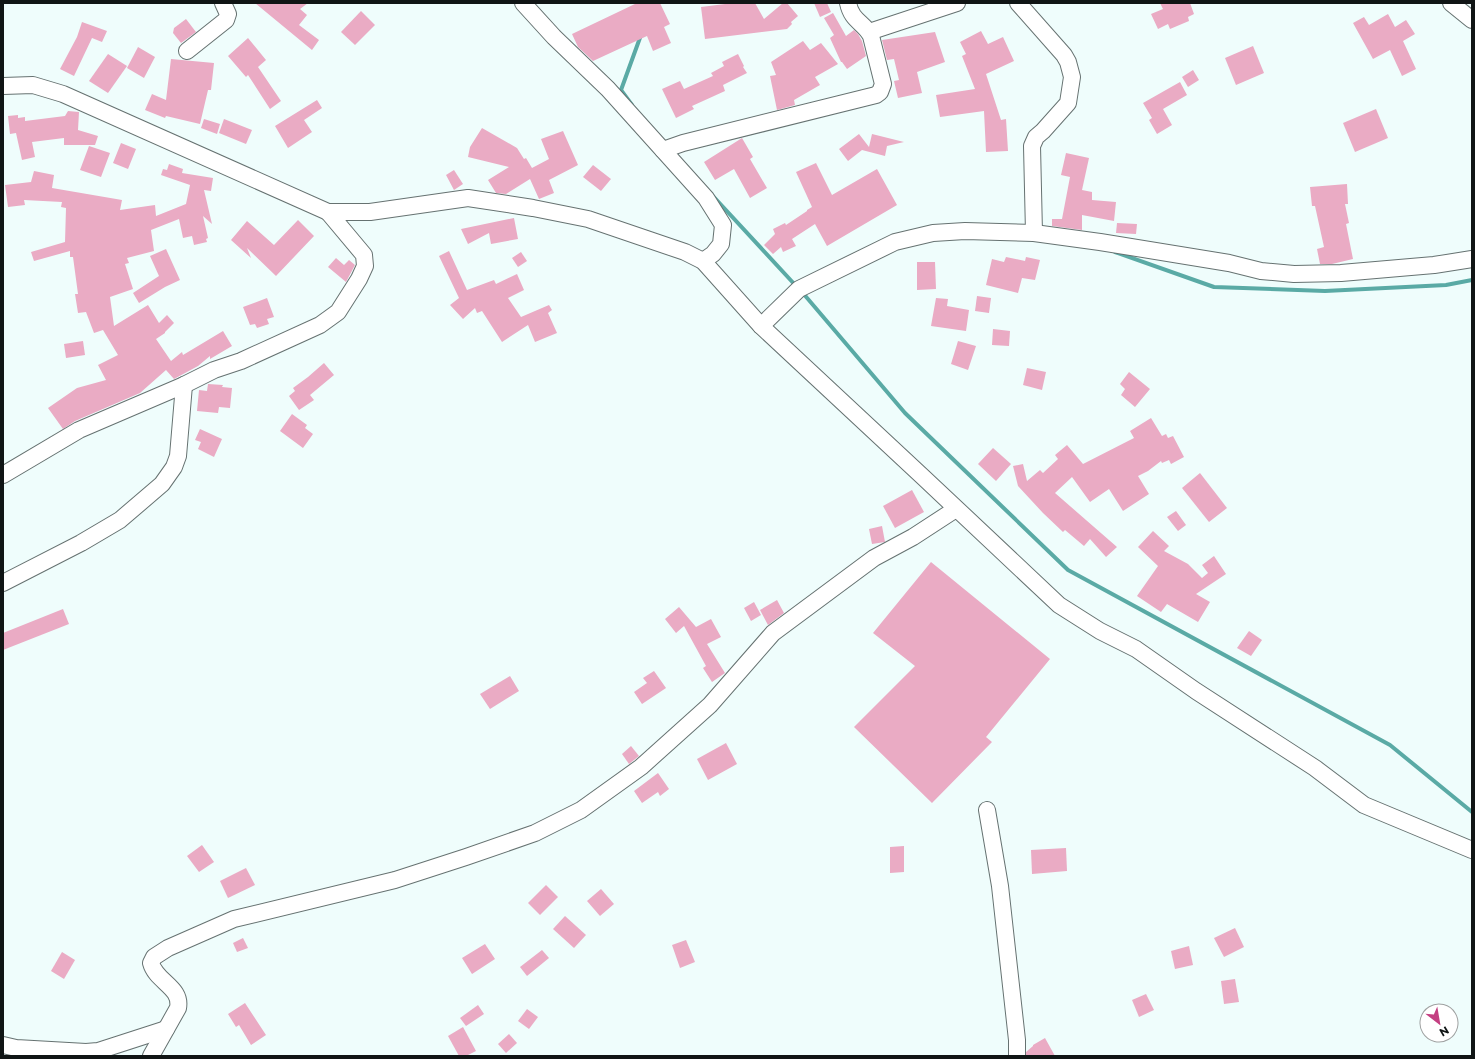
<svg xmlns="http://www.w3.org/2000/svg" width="1475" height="1059" viewBox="0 0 1475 1059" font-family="Montserrat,sans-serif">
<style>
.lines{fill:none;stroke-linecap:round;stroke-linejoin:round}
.stream{stroke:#5aaaa5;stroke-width:4}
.building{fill:#eaabc4}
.minor-casing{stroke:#667271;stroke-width:18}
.minor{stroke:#fff;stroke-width:16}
</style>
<rect width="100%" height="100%" fill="#effdfc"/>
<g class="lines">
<g class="stream">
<polyline points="632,105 621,90 641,35"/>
<polyline points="712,195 797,287"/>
<polyline points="1115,252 1214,287 1325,291 1446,285 1472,280"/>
<polyline points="802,292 905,413 1068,570 1390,745 1472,812"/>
</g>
</g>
<g class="building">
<polygon points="255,3 308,3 300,9 307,15 299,25 319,40 312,50"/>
<polygon points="637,3 660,3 670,24 664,27 671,43 653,51 647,36 593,61 578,47 572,34"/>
<polygon points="724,3 755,3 764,19 783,3 787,3 798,16 791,22 792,24 787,29 705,39 701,7 725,4"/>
<polygon points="814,3 827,3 831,12 820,17"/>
<polygon points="1160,3 1190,3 1194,14 1188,17 1189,21 1170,29 1168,24 1158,29 1151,14 1163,9"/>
<polygon points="361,11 375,25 355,45 341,32"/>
<polygon points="833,13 846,36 854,30 858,34 862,41 866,56 847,69 842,62 841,62 830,38 834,35 824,18"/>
<polygon points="1388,14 1395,27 1406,20 1415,34 1403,41 1416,69 1402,76 1390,50 1373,59 1353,23 1364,17 1369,25"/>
<polygon points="186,19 196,32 181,43 173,33 174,28"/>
<polygon points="82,22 107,31 102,42 92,38 74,76 60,69 77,37"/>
<polygon points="981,31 988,44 1003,37 1014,61 986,74 1001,120 1006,119 1008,151 986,152 984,111 940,117 936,95 975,89 962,56 966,54 960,42"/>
<polygon points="935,32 945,62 917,72 922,93 898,98 894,81 899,80 894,59 887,60 882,40"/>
<polygon points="248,38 266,60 258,67 281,101 270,109 248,75 246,77 228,56"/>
<polygon points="803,41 810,50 821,43 838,64 815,77 820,85 794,100 795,105 777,110 770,76 776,75 771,62"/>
<polygon points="1253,46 1264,73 1236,85 1225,58"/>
<polygon points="138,47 155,57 144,78 127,68"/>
<polygon points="108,54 127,66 108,93 89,81"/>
<polygon points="738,54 744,66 743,67 747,73 723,85 725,91 692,106 694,109 676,118 662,89 680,81 684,89 713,76 711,73 724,66 722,62"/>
<polygon points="171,59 214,63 211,90 208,90 200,124 166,116 165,118 145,110 152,94 166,100"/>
<polygon points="1193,70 1199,80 1188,87 1182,77"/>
<polygon points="1180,82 1187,95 1163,109 1172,125 1157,134 1149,120 1152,118 1143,103"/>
<polygon points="317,100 322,108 304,120 312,132 288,148 275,126"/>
<polygon points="1376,109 1388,138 1355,152 1343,123"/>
<polygon points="68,111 79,112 78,130 98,136 95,145 64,145 64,138 32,142 35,157 22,160 16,133 10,134 8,116 18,115 18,118 25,117 25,121 65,116"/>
<polygon points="204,119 220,124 217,134 201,128"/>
<polygon points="224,119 252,130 246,144 219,133"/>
<polygon points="482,128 517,148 524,159 526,158 532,168 549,159 541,139 563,131 578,165 549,180 554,193 539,199 530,179 506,194 496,193 488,180 509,167 468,157 470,147"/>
<polygon points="859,134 869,147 872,134 904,142 887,146 885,156 862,150 848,161 839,149"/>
<polygon points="742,138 753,157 750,159 767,188 750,198 734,169 715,180 704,162"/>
<polygon points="121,143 136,149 128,169 113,163"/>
<polygon points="89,146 110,153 101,177 80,170"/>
<polygon points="1066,153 1089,158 1082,190 1092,192 1092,200 1116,202 1114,221 1082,215 1082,230 1052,226 1052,219 1062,219 1070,177 1061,175"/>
<polygon points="816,163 832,195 877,169 897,205 827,246 815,224 792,239 796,246 783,252 781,247 773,254 764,245 775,234 773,229 785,223 786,225 807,211 807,210 812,207 796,172"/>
<polygon points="169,164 183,169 182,173 213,178 211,191 204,190 212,224 203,216 208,238 206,239 207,242 194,245 192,236 183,238 179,219 151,230 154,251 127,258 129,263 125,264 133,289 110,297 114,326 148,305 159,323 167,315 174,323 165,332 165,333 156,339 171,361 182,352 183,355 223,331 232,346 210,359 210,356 198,366 174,379 166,370 140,393 75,421 63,429 48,408 77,388 106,380 98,365 118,355 103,330 94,333 86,312 78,313 75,294 78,294 73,257 70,257 70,251 34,261 31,252 65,242 66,208 61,207 62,202 24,200 25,205 8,207 5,185 31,182 34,171 54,175 52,188 122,200 120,210 155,205 156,216 186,204 190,185 161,175 163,169 167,170"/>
<polygon points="593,165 611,179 601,191 583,177"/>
<polygon points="454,170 463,184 454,190 446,175"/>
<polygon points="1347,184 1348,204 1345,204 1349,223 1346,224 1353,259 1332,264 1320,264 1317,249 1324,247 1315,206 1312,206 1310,187"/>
<polygon points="514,218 518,239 491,244 489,233 468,244 461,229"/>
<polygon points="298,220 314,236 276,276 247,248 251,258 231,240 247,221 274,245"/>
<polygon points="1117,223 1137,224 1136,234 1116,233"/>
<polygon points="166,249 180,280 165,287 139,303 133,293 159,276 150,256"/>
<polygon points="449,251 467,290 494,280 496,284 517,274 524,290 508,298 521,317 549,305 552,310 548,313 557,333 535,342 528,325 502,342 482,311 477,313 475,308 463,319 450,305 459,298 439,256"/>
<polygon points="521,252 527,261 518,267 512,258"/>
<polygon points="1006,257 1025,261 1026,257 1040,260 1035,280 1022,278 1018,293 986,285 992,259 1004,262"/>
<polygon points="336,258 344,265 349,260 355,265 346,282 328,267"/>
<polygon points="917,262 935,262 936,289 917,290"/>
<polygon points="977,296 991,298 989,313 975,311"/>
<polygon points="267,298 274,317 267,319 269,324 257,328 255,324 250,325 243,307"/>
<polygon points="936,298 948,299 947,306 969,310 966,331 931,326"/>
<polygon points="993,329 1010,331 1009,346 992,345"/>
<polygon points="83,341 85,355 66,358 64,344"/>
<polygon points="958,341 976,346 968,370 951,364"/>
<polygon points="324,363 334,375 310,395 314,400 299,410 289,396 295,391 293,388 308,377"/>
<polygon points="1027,368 1046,372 1042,390 1023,385"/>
<polygon points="1129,372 1150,389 1135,407 1121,395 1125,389 1120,384"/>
<polygon points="208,384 223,385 222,387 232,388 230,408 219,407 218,413 197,411 199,390 207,391"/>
<polygon points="292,414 307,425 305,428 313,434 303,448 280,431"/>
<polygon points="1151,418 1162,436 1166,434 1168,438 1173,436 1184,457 1171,464 1169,460 1162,463 1161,461 1148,471 1138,476 1149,494 1123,511 1109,489 1090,502 1072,477 1055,493 1117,547 1106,557 1090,539 1084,546 1065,530 1063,532 1043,513 1018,486 1013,466 1023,464 1027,481 1040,470 1043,473 1058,459 1055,455 1067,445 1083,464 1134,438 1130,431"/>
<polygon points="200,429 222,439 214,457 198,449 201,442 195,440"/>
<polygon points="993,448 1011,464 996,481 978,464"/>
<polygon points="1200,473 1227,508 1209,522 1182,488"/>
<polygon points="912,490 924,512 895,528 883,506"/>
<polygon points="1176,511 1186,525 1178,531 1167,517"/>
<polygon points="882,526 885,542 872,544 869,529"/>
<polygon points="1153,531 1169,546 1164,551 1188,564 1202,578 1208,573 1202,565 1214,556 1226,574 1196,594 1210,602 1198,622 1167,604 1161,612 1137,596 1158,566 1138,547"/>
<polygon points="931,562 1050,659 986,737 992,742 932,803 854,727 915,666 873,633"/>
<polygon points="777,600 784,613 768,625 760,610"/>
<polygon points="754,602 761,615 751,621 744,608"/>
<polygon points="679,607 696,627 711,619 721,637 707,644 725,673 712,682 703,668 706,666 684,626 676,633 665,619"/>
<polygon points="63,609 69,624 3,650 3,633"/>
<polygon points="1249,631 1262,640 1251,656 1237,648"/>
<polygon points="654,671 666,688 642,704 634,692 647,683 643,678"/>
<polygon points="510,676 519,691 490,709 480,694"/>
<polygon points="726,743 737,764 708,780 697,759"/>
<polygon points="631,746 639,756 629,764 622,754"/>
<polygon points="658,773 669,789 660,796 658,792 642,803 634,791"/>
<polygon points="202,845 214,862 199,872 187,856"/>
<polygon points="904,846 904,872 890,873 890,847"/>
<polygon points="1066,848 1067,871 1032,874 1031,850"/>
<polygon points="246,868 255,885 228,898 220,881"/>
<polygon points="546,885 558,897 540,915 528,903"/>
<polygon points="601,889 614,904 600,916 587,901"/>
<polygon points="565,916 586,935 574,948 553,929"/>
<polygon points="1235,928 1244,947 1224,957 1214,938"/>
<polygon points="243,938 248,948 237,952 233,943"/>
<polygon points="686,940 695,962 680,968 672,945"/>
<polygon points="485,944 495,959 472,974 462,958"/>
<polygon points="1189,946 1193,965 1175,969 1171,951"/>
<polygon points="542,950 549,958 527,976 520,967"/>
<polygon points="62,952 75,960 64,979 51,971"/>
<polygon points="1235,979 1239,1002 1224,1004 1221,981"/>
<polygon points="1146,994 1154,1010 1139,1017 1132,1000"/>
<polygon points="245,1003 266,1035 251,1045 239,1025 236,1027 228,1014"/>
<polygon points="478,1005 484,1014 466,1026 460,1018"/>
<polygon points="527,1009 538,1017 529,1029 518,1021"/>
<polygon points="463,1027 476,1051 466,1056 459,1056 448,1036"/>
<polygon points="509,1034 517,1043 506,1053 498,1044"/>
<polygon points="1045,1038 1055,1056 1026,1056 1026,1052 1033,1046 1033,1045"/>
</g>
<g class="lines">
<defs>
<g id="minor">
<polyline points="523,3 554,37 608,89 706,198 723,225 721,244 713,254 703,261"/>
<polyline points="1018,3 1064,55 1068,62 1072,77 1068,103 1043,131 1036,137 1032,146 1034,233"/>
<polyline points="1451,3 1472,20"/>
<polyline points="869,32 957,3"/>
<polyline points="187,51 226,20 228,14 223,3"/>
<polyline points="3,86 33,85 63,94 328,212 370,212 468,198 533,208 588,219 685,252 703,261 761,326 923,477 1059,605 1100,631 1136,649 1196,691 1315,768 1364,805 1472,850"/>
<path d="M 663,150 L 683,143 L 876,95 L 880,92 L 883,84 L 871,36 C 864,22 852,22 848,3"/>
<polyline points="761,326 799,289 895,242 933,233 965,231 1034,233 1100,242 1229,263 1261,271 1294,274 1341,273 1434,265 1472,259"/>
<polyline points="3,475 79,430 184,385 214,370 241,361 320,325 338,312 359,279 365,266 364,255 328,212"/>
<polyline points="3,583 81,543 120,520 162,484 174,467 178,456 184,385"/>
<polyline points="987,810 1000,886 1017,1040 1017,1056"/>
<polyline points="3,1045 16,1048 86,1052 98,1051 166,1029"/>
<path d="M 151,1056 L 178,1008 C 182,987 156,982 151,963 L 154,957 L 168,948 L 234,919 L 395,880 L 466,857 L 535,833 L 581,810 L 641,767 L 710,705 L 773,633 L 874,558 L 913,537 L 956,509"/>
</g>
</defs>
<use href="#minor" class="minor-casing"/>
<use href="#minor" class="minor"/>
</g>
<rect width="1475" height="1059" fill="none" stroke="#101515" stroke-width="8"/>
<g transform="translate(1439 1023) rotate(149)"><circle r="19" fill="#ffffff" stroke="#9fa1a1"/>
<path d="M0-3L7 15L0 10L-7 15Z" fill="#c43f82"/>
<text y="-6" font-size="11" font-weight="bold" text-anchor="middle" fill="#101515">N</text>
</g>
</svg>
